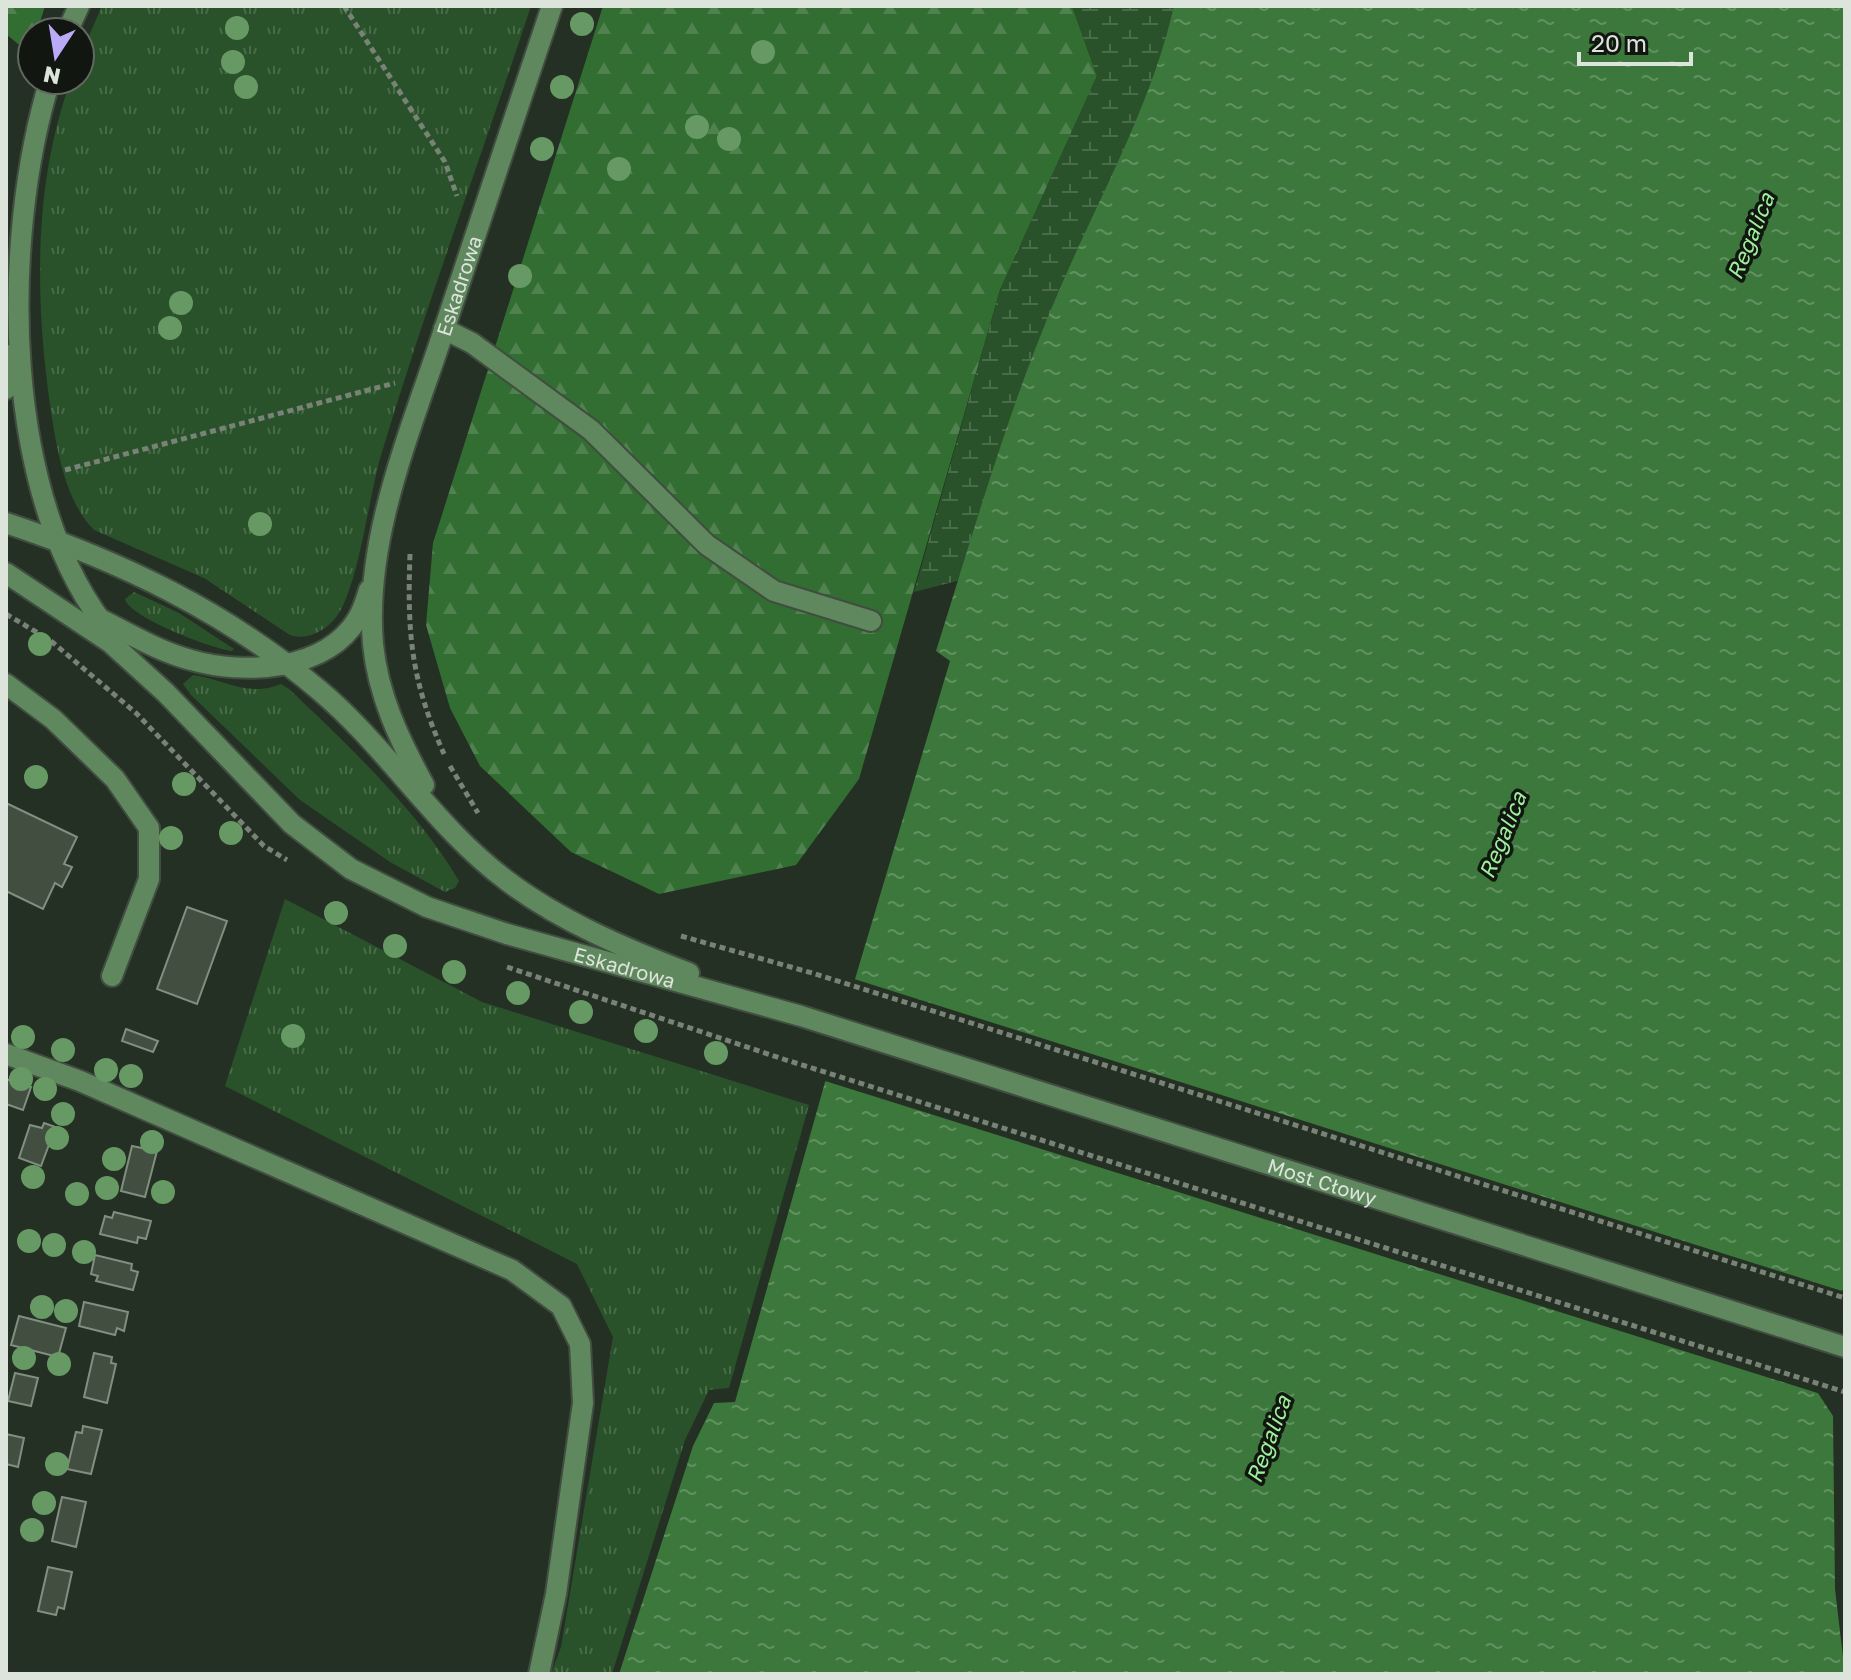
<svg xmlns="http://www.w3.org/2000/svg" width="1851" height="1680" viewBox="0 0 1851 1680" font-family="'Golos Text',sans-serif">
<style>
.grass{fill:url(#grass-tufts)}
.forest{fill:url(#forest-firs)}
.wetland{fill:url(#wetland-marsh)}
.water{fill:url(#water-ripples)}
.pier{fill:#243023}
.building{fill:#414e40;stroke:#818f80;stroke-width:2}
.lines{fill:none;stroke-linecap:round;stroke-linejoin:round}
.minor-casing{stroke:#414d40;stroke-width:24}
.path{stroke:#788277;stroke-width:5;stroke-dasharray:6 4;stroke-linecap:butt}
.minor{stroke:#60885e;stroke-width:20}
.tree{fill:#679964}
.labels{text-anchor:middle;dominant-baseline:central;stroke-width:7;stroke-linejoin:round;paint-order:stroke}
.street-label{font-size:20px;fill:#dce4db;stroke:#111611}
.water-label{font-size:22px;font-style:italic;fill:#9ef09b;stroke:#111611}
</style>
<defs>
<pattern id="grass-tufts" width="24" height="20" patternUnits="userSpaceOnUse" patternTransform="scale(2)"><rect width="24" height="20" fill="#2a522a"/><path d="M3 7l-1-3M5 7V3M7 7l1-3M15 17l-1-3M17 17v-4M19 17l1-3" fill="none" stroke="#486b48"/></pattern>
<pattern id="forest-firs" width="22" height="20" patternUnits="userSpaceOnUse" patternTransform="scale(2)"><rect width="22" height="20" fill="#326d32"/><path d="M5 1l3.5 6h-7zM16 11l3.5 6h-7z" fill="#4f824f"/></pattern>
<pattern id="wetland-marsh" width="20" height="14" patternUnits="userSpaceOnUse" patternTransform="scale(2)"><rect width="20" height="14" fill="#2a522a"/><path d="M1 5h8M5 5V1M11 12h8M15 12V8" fill="none" stroke="#486b48"/></pattern>
<pattern id="water-ripples" width="26" height="14" patternUnits="userSpaceOnUse" patternTransform="scale(2)"><rect width="26" height="14" fill="#3c773b"/><path d="M2 4q2-2 4 0t4 0M15 11q2-2 4 0t4 0" fill="none" stroke="#619160"/></pattern>
</defs>
<rect width="100%" height="100%" fill="#243023"/>
<g class="grass">
<path d="M 102,6 L 531,6 C 482,155 427,302 382,452 C 369,493 359,585 337,616 C 326,631 307,641 290,635 L 204,578 L 94,530 C 67,503 58,455 52,418 C 35,307 32,186 71,80 L 80,80 L 80,56 Z"/>
<path d="M 134,592 L 179,613 L 234,649 L 232,651 C 212,649 129,617 125,599 Z"/>
<path d="M 193,675 C 224,679 248,698 281,684 L 289,689 C 347,744 419,812 459,881 L 455,888 L 445,892 L 390,862 L 300,800 L 191,695 L 183,684 Z"/>
<polygon points="285,899 482,1002 809,1105 729,1388 709,1390 685,1440 612,1674 551,1674 561,1647 613,1337 577,1264 225,1086"/>
</g>
<g class="forest">
<polygon points="6,6 45,6 37,32 32,32 30,54 6,34"/>
<polygon points="603,6 1072,6 1097,76 1000,290 859,779 796,865 659,894 571,852 480,766 450,708 426,625 433,543"/>
</g>
<polygon class="wetland" points="1072,6 1210,6 988,573 914,592 1000,290 1097,76"/>
<path class="water" d="M 1174,6 L 1845,6 L 1845,1288 L 1840,1292 L 1818,1393 L 1833,1416 L 1835,1589 L 1845,1674 L 619,1674 L 693,1446 L 714,1403 L 735,1402 L 838,1036 L 950,661 L 936,651 C 974,531 1008,409 1058,293 C 1098,199 1151,107 1174,6 Z"/>
<polygon class="pier" points="851,978 1845,1292 1824,1395 822,1080"/>
<g class="building">
<polygon points="6,803 77,837 64,864 72,867 62,887 55,883 43,909 6,891"/>
<polygon points="187,907 227,921 197,1004 157,989"/>
<polygon points="126,1029 158,1041 153,1052 122,1041"/>
<polygon points="6,1079 31,1087 23,1110 6,1104"/>
<polygon points="44,1123 61,1129 58,1136 53,1134 41,1166 19,1158 30,1125 42,1128"/>
<polygon points="132,1146 157,1151 145,1197 121,1191"/>
<polygon points="114,1212 151,1221 146,1239 138,1237 137,1243 100,1234 105,1216 112,1218"/>
<polygon points="95,1255 132,1264 131,1270 138,1272 133,1290 96,1281 98,1276 91,1274"/>
<polygon points="84,1302 128,1312 124,1331 117,1328 115,1335 79,1326"/>
<polygon points="19,1316 66,1328 58,1357 11,1345"/>
<polygon points="94,1353 112,1357 111,1363 116,1364 107,1403 84,1397"/>
<polygon points="15,1373 38,1378 31,1406 8,1401"/>
<polygon points="83,1426 102,1430 91,1474 67,1469 76,1432 82,1433"/>
<polygon points="6,1434 24,1438 18,1467 6,1464"/>
<polygon points="62,1497 86,1502 76,1547 52,1541"/>
<polygon points="48,1567 72,1572 64,1609 58,1607 56,1615 38,1611"/>
</g>
<g class="lines">
<defs>
<g id="minor">
<polyline points="67,32 79,6"/>
<path d="M 50,80 C 1,239 0,503 113,636"/>
<polyline points="444,329 472,343 591,430 707,545 774,591 871,621"/>
<polyline points="6,389 13,354"/>
<path d="M 6,523 C 120,561 227,612 319,690 C 387,747 435,827 506,880 C 560,921 626,949 689,973"/>
<path id="s1" d="M 6,573 L 111,643 L 166,693 L 292,824 L 351,869 L 427,907 L 507,934 L 801,1016 L 1845,1347"/>
<path d="M 102,620 C 130,634 160,652 191,660 C 243,675 326,672 358,618 C 363,610 366,599 369,590"/>
<polyline points="6,684 53,719 115,779 149,828 149,879 112,976"/>
<path id="s2" d="M 424,785 C 400,741 378,696 373,644 C 364,541 409,435 441,339 C 477,228 515,117 552,6"/>
<polyline points="6,1054 80,1081 512,1270 561,1306 580,1344 583,1403 556,1594 539,1674"/>
</g>
</defs>
<use href="#minor" class="minor-casing"/>
<g class="path">
<polyline points="344,6 445,162 457,196"/>
<polyline points="65,470 395,383"/>
<path d="M 410,554 C 407,634 411,680 444,754"/>
<polyline points="6,614 43,636"/>
<polyline points="51,641 136,713 264,846 287,860"/>
<polyline points="450,766 478,813"/>
<polyline points="681,936 812,973 1845,1298"/>
<polyline points="507,967 783,1059 1845,1392"/>
</g>
<use href="#minor" class="minor"/>
</g>
<g class="tree">
<circle cx="582" cy="24" r="12"/>
<circle cx="237" cy="28" r="12"/>
<circle cx="763" cy="52" r="12"/>
<circle cx="233" cy="62" r="12"/>
<circle cx="246" cy="87" r="12"/>
<circle cx="562" cy="87" r="12"/>
<circle cx="697" cy="127" r="12"/>
<circle cx="729" cy="139" r="12"/>
<circle cx="542" cy="149" r="12"/>
<circle cx="619" cy="169" r="12"/>
<circle cx="520" cy="276" r="12"/>
<circle cx="181" cy="303" r="12"/>
<circle cx="170" cy="328" r="12"/>
<circle cx="260" cy="524" r="12"/>
<circle cx="40" cy="644" r="12"/>
<circle cx="36" cy="777" r="12"/>
<circle cx="184" cy="784" r="12"/>
<circle cx="231" cy="833" r="12"/>
<circle cx="171" cy="838" r="12"/>
<circle cx="336" cy="913" r="12"/>
<circle cx="395" cy="946" r="12"/>
<circle cx="454" cy="972" r="12"/>
<circle cx="518" cy="993" r="12"/>
<circle cx="581" cy="1012" r="12"/>
<circle cx="646" cy="1031" r="12"/>
<circle cx="293" cy="1036" r="12"/>
<circle cx="23" cy="1037" r="12"/>
<circle cx="63" cy="1050" r="12"/>
<circle cx="716" cy="1053" r="12"/>
<circle cx="106" cy="1070" r="12"/>
<circle cx="131" cy="1076" r="12"/>
<circle cx="21" cy="1079" r="12"/>
<circle cx="45" cy="1089" r="12"/>
<circle cx="63" cy="1114" r="12"/>
<circle cx="57" cy="1138" r="12"/>
<circle cx="152" cy="1142" r="12"/>
<circle cx="114" cy="1159" r="12"/>
<circle cx="33" cy="1177" r="12"/>
<circle cx="107" cy="1188" r="12"/>
<circle cx="163" cy="1192" r="12"/>
<circle cx="77" cy="1194" r="12"/>
<circle cx="29" cy="1241" r="12"/>
<circle cx="54" cy="1245" r="12"/>
<circle cx="84" cy="1252" r="12"/>
<circle cx="42" cy="1307" r="12"/>
<circle cx="66" cy="1311" r="12"/>
<circle cx="24" cy="1358" r="12"/>
<circle cx="59" cy="1364" r="12"/>
<circle cx="57" cy="1464" r="12"/>
<circle cx="44" cy="1503" r="12"/>
<circle cx="32" cy="1530" r="12"/>
</g>
<g class="labels">
<g class="street-label">
<text stroke="none"><textPath href="#s2" startOffset="522">Eskadrowa</textPath></text>
<text stroke="none"><textPath href="#s1" startOffset="748">Eskadrowa</textPath></text>
<text stroke="none"><textPath href="#s1" startOffset="1478">Most Cłowy</textPath></text>
</g>
<g class="water-label">
<text transform="translate(1750 236) rotate(-68)">Regalica</text>
<text transform="translate(1502 835) rotate(-68)">Regalica</text>
<text transform="translate(1268 1439) rotate(-70)">Regalica</text>
</g>
</g>
<rect width="1851" height="1680" fill="none" stroke="#dce4db" stroke-width="16"/>
<g transform="translate(56 56) rotate(192)"><circle r="38" fill="#111611" stroke="#626862" stroke-width="2"/>
<path d="M0-6L14 30L0 20L-14 30Z" fill="#bbaaf6"/>
<text y="-12" font-size="22" font-weight="bold" text-anchor="middle" fill="#dce4db">N</text>
</g>
<path d="M1579 52v12h112v-12" fill="none" stroke="#dce4db" stroke-width="4"/>
<text x="1591" y="52" font-size="24" fill="#dce4db" stroke="#111611" stroke-width="6" paint-order="stroke">20 m</text>
</svg>
